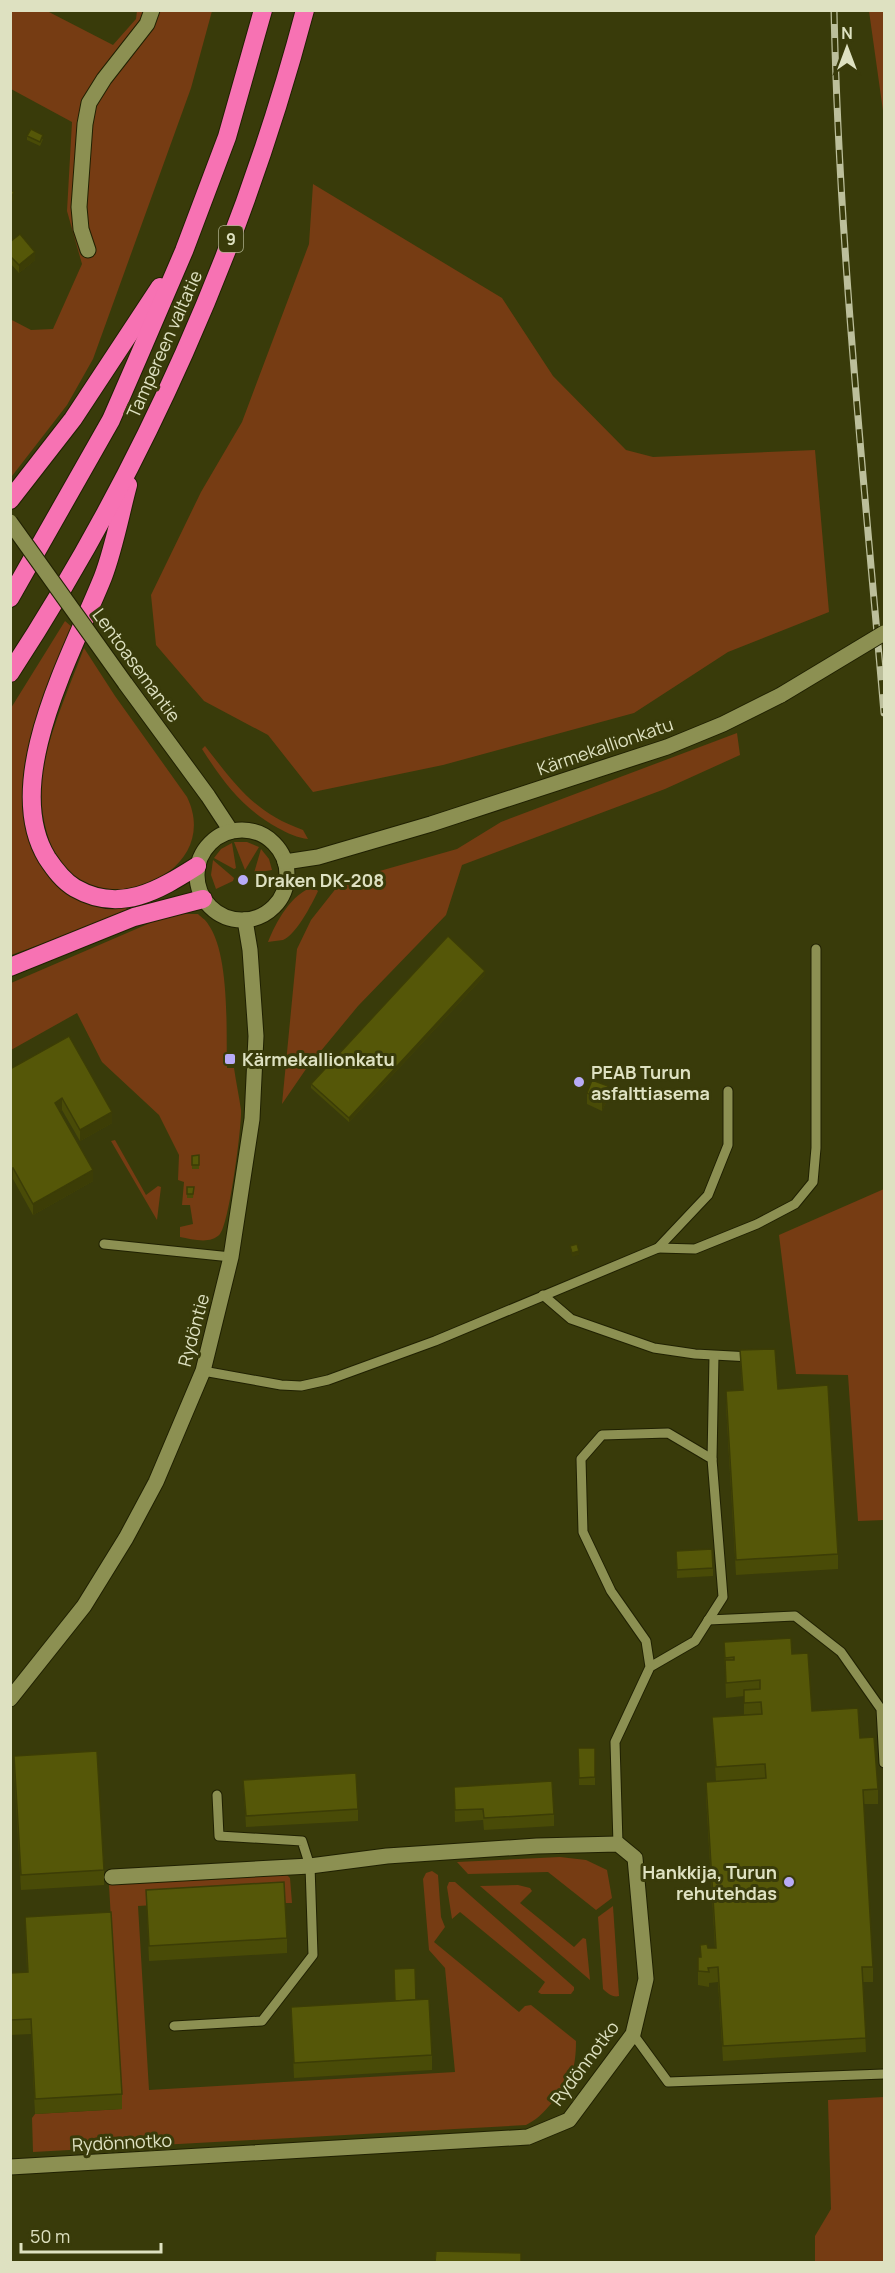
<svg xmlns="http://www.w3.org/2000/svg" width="895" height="2273" viewBox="0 0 895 2273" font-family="Manrope,sans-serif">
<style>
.green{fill:#763c13}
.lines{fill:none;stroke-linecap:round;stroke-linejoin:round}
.lane-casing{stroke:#202102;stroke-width:11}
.street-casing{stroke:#202102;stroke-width:17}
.secondary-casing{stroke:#202102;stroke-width:17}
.highway-casing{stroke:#202102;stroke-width:20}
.lane{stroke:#8c9052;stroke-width:9}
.street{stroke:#8c9052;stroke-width:15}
.secondary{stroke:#8c9052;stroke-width:15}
.highway{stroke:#f772b3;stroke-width:18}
.rail-casing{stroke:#bcbf9b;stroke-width:7}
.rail{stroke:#393b0a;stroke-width:4.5;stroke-dasharray:14;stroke-linecap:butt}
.secondary-bridge-casing{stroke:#202102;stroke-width:17;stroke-linecap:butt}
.secondary-bridge{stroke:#8c9052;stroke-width:15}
.wall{fill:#494b07}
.shaded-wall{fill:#3c3d06}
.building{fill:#555708;stroke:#3c3d06;stroke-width:1.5}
.poi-dot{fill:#b8abf7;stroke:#393b0a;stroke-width:2}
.labels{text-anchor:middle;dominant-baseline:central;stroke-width:6;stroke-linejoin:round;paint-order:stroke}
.shield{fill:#393b0a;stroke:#acaf8a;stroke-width:1.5}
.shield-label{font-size:16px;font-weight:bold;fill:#dee1c1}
.street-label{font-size:18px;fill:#dee1c1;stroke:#393b0a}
.poi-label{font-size:18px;font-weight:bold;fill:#dee1c1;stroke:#393b0a;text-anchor:start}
</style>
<rect width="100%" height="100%" fill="#393b0a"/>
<g class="green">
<polygon points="11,11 47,11 113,45 136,19 137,11 212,11 191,88 93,359 67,405 12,476 10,474 10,319 31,330 53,329 82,264 67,211 72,122 11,89"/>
<polygon points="869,11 884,11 884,133 884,118"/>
<polygon points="313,184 502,298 553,376 626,450 653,457 815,450 829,612 728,652 634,713 443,765 313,792 268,735 204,701 156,645 151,595 201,492 242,422 309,244"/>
<path d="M 65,621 L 73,628 C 43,705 0,798 51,875 C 74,904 90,908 126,907 L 127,913 L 11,955 L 11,708 Z"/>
<path d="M 84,648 L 115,696 L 187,797 C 222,869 115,919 65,869 C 56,860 50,845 47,833 C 42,815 40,797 42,778 C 46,739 70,686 84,648 Z"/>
<polygon points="737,733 740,755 665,789 462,865 446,915 358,1006 306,1069 282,1104 297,949 311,920 341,882 457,849 501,822"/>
<path d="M 205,746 C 235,784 254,813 303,830 L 308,839 C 298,838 287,833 278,828 C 242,808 224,783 202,749 Z"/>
<polygon points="234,842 247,842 259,847 245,870"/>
<polygon points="232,843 236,868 234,869 214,858 221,849"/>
<polygon points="261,849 269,859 272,870 254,873"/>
<polygon points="213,860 234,878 233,881 216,889 211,875"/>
<path d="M 313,887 L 318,891 C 312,904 296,935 283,940 C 278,941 272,941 268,942 C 276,922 291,894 313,887 Z"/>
<path d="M 171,914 L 198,914 C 201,917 206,920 208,924 C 230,954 226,1031 227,1068 L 234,1068 C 236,1082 239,1096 241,1110 C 242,1126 229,1225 220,1234 C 210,1245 192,1239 180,1237 L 180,1227 L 193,1224 L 190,1205 L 182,1205 L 184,1182 L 178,1180 L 179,1155 L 159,1115 L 102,1062 L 77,1013 L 11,1050 L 11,983 Z"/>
<polygon points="115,1140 146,1195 158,1186 161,1187 157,1220 111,1141"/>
<polygon points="884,1189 884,1520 858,1521 848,1375 796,1374 779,1235"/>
<polygon points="560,1857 586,1860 607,1870 612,1898 596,1910 548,1872 468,1874 457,1862"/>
<path d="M 432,1871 L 438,1875 L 441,1917 L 445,1927 L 434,1942 L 519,2012 L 525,2006 L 531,2005 L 576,2041 C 576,2071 570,2085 549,2106 C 542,2114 536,2120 526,2125 L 33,2152 L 32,2118 L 35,2114 L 122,2109 L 109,1885 L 285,1873 L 290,1878 L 292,1903 L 284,1903 L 283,1897 L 138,1906 L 149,2090 L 455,2072 L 445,1968 L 429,1950 L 423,1879 L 426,1873 Z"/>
<polygon points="449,1882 455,1882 574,1987 574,1990 571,1994 541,1994 538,1992 545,1982 460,1912 452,1919 447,1887"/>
<polygon points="518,1885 530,1888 532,1891 520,1903 574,1947 583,1938 586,1939 590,1980 480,1886"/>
<path d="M 613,1906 L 619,1996 C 613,1998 607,1993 603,1989 L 598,1917 Z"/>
<polygon points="884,2097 884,2262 815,2262 815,2236 831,2209 828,2100"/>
</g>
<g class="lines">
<defs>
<g id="lane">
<polyline points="104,1244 231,1257"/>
<polyline points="658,1248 695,1249 757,1224 795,1204 813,1182 816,1148 816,949"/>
<polyline points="543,1295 571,1319 654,1348 695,1354 751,1357"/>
<polyline points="203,1371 281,1385 301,1386 328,1380 435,1341 658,1248 708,1195 728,1145 728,1091"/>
<polyline points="712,1459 714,1356"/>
<polyline points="708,1620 795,1616 841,1652 881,1709 884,1763"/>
<polyline points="618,1844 615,1742 650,1667 646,1641 611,1591 583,1532 581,1459 602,1435 668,1433 712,1459 723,1597 695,1641 650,1667"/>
<polyline points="174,2026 262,2021 313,1955 310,1866 302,1841 219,1836 217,1795"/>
<polyline points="633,2034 668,2082 884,2074"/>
</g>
<g id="street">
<polyline points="88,250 81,229 79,207 85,124 89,103 104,79 147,24 152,10"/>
<polyline points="10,2167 528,2137 569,2120 633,2034 646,1979 635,1858 618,1844 537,1846 387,1856 310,1866 112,1877"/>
</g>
<g id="secondary">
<polyline points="125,683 208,796 231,831"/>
<circle cx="242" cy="875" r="45"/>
<polyline points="285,862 318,857 431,824 667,747 723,724 781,695"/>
<polyline points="10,1699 84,1606 126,1538 156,1482 203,1371 231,1257 252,1119 256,1036 250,950 245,920"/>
</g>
<g id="highway">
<path d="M 128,485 C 120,515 114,548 103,577 C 73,652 0,781 47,858 C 55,870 63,881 75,888 C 120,914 159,890 197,866"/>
<polyline points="10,500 73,419 160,287"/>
<polyline points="10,598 111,420 138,358 184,251 227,137 263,10"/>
<path d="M 10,673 C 143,470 243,244 305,10"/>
<polyline points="10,967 134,917 203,899"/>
</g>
</defs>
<use href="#lane" class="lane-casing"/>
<use href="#street" class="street-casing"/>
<use href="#secondary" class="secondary-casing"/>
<use href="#highway" class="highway-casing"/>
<use href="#lane" class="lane"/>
<use href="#street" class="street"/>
<use href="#secondary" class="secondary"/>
<use href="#highway" class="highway"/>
<defs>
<path id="rail" d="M 834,10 C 839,245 864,479 884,713"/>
</defs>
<use href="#rail" class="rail-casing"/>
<use href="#rail" class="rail"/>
<defs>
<g id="secondary-bridge">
<polyline points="10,522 125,683"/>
<polyline points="781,695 884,633"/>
</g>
</defs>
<use href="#secondary-bridge" class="secondary-bridge-casing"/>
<use href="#secondary-bridge" class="secondary-bridge"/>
</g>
<g class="wall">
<polygon points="27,136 43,139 40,146 27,140"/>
<polygon points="10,242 35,260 19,273 10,263"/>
<polygon points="485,975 349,1122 311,1088 311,1084"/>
<polygon points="10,1069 112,1123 80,1141 62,1110 60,1111 93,1181 33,1215 13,1179"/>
<polygon points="587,1093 608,1098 602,1111 587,1104"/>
<polygon points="199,1155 199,1169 192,1169 192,1156"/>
<polygon points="187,1187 194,1187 193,1198 187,1198"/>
<polygon points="740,1350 778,1389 838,1554 838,1569 736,1575 726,1406 726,1391 742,1390"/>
<polygon points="676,1551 713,1568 713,1576 677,1578"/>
<polygon points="724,1642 792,1654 812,1711 860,1738 878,1789 878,1804 863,1804 873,1967 873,1982 863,1982 866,2052 723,2061 718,1982 709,1983 709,1987 698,1985 698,1957 700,1957 700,1945 708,1948 715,1948 706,1797 706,1782 716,1781 712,1717 744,1715 744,1696 726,1698"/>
<polygon points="578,1748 595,1748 595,1785 579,1785"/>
<polygon points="14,1756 104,1870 104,1885 21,1890 14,1771"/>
<polygon points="243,1780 358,1809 358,1821 246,1827"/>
<polygon points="454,1787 554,1814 554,1826 484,1830 483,1820 455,1822"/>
<polygon points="146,1890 287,1938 287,1953 149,1961"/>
<polygon points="25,1917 122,2094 122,2109 35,2114 31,2034 10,2035 10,1973 27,1972"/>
<polygon points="416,2000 432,2055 432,2070 294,2078 291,2007"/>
</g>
<g class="shaded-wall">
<polygon points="14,192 14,200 10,206 10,199"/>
<polygon points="35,252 35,260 19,273 19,265"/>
<polygon points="485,971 485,975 349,1122 349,1118"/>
<polygon points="608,1086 608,1098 602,1111 602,1099"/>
<polygon points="62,1098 62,1110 55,1114 55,1103"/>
<polygon points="112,1112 112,1123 80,1141 80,1130"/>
<polygon points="13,1168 13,1179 10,1181 10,1169"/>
<polygon points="93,1170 93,1181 33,1215 33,1204"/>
<polygon points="579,1251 579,1255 572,1257 572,1253"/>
</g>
<g class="building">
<polygon points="31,129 43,135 40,142 27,136"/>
<polygon points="10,190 14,192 10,199"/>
<polygon points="20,234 35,252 19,265 10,256 10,242"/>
<polygon points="448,936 485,971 349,1118 311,1084"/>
<polygon points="69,1036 112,1112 80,1130 62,1098 55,1103 93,1170 33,1204 13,1168 10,1169 10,1069"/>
<polygon points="592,1080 608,1086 602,1099 587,1093"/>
<polygon points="199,1155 199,1165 192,1165 192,1156"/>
<polygon points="187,1187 194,1187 193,1194 187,1194"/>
<polygon points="577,1244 579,1251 572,1253 570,1246"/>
<polygon points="775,1349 778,1389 828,1385 838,1554 736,1560 726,1391 743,1390 740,1350"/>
<polygon points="712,1549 713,1568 677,1570 676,1551"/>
<polygon points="791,1638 792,1654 808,1653 812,1711 858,1708 860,1738 874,1737 878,1789 863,1790 873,1967 862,1967 866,2038 723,2046 718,1967 708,1968 709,1972 698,1971 698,1957 701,1957 700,1945 707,1944 708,1948 716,1948 706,1782 766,1778 765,1764 716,1767 712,1717 762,1714 761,1702 744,1703 744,1690 760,1689 760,1680 726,1683 725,1660 734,1660 734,1657 725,1658 724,1642"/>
<polygon points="578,1748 595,1748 595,1777 579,1778"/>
<polygon points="97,1751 104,1870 21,1875 14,1756"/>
<polygon points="356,1773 358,1809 246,1816 243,1780"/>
<polygon points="552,1781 554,1814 484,1818 483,1809 455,1810 454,1787"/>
<polygon points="284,1882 287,1938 149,1946 146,1890"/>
<polygon points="111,1912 122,2094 35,2099 31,2019 10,2020 10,1973 28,1972 25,1917"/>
<polygon points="415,1968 416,2000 395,2001 394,1969"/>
<polygon points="429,1999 432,2055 294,2063 291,2007"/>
<polygon points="436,2251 521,2253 521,2262 435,2262"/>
</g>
<g class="poi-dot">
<circle cx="243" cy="880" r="6"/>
<rect x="224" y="1053" width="12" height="12" rx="3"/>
<circle cx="579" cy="1082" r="6"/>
<circle cx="789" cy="1882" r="6"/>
</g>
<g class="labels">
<rect class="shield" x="219" y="226" width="24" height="26" rx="4.5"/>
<g class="shield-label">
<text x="231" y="239">9</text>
</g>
<g class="street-label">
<text transform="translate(164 344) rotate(-66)">Tampereen valtatie</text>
<text transform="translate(137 665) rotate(54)">Lentoasemantie</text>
<text transform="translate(605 746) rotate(-19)">Kärmekallionkatu</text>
<text transform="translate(193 1330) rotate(-75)">Rydöntie</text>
<text transform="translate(584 2063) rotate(-53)">Rydönnotko</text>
<text transform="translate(122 2142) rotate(-3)">Rydönnotko</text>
</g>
<g class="poi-label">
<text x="255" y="880">Draken DK-208</text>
<text x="242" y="1059">Kärmekallionkatu</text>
<text x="591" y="1072">PEAB Turun<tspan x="591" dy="21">asfalttiasema</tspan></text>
<text x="777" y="1872" text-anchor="end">Hankkija, Turun<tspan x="777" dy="21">rehutehdas</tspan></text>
</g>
</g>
<rect width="895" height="2273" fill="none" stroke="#dee1c1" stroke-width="24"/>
<g transform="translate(847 48)" stroke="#393b0a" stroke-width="4.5" paint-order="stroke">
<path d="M0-4.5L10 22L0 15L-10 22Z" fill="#dee1c1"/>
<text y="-9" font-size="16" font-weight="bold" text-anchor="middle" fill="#dee1c1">N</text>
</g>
<path d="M21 2243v9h140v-9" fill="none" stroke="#dee1c1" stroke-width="3"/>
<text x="30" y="2243" font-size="18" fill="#dee1c1" stroke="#393b0a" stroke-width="4.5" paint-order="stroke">50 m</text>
</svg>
